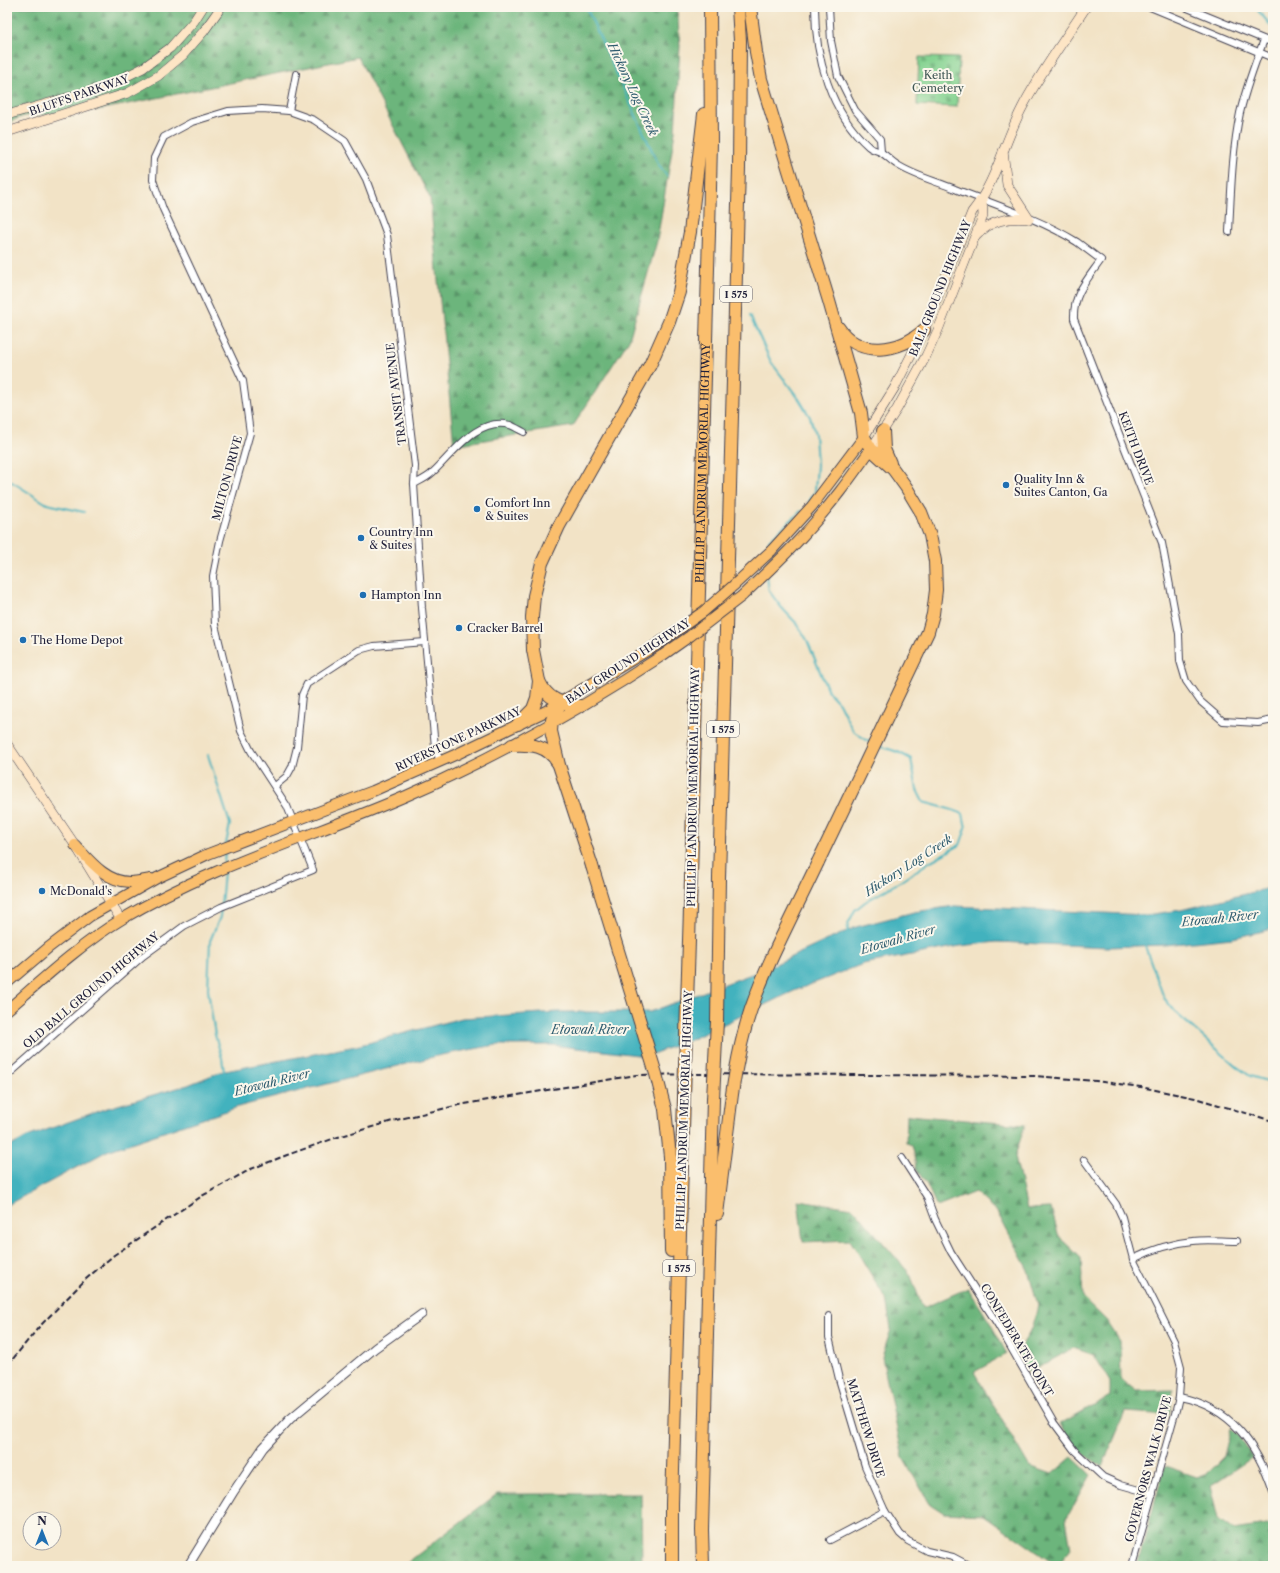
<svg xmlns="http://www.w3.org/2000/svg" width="1280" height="1573" viewBox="0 0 1280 1573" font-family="'Libre Caslon Text',serif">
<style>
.forest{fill:url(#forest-firs);stroke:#476c5c}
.cemetery{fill:url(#cemetery-stones);stroke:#547a66}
.water{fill:#43b2be;stroke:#326a7c}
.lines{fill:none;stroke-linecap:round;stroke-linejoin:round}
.stream{stroke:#43b2be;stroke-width:2}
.minor-casing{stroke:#413f50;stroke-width:8}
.tertiary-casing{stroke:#413f50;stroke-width:10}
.secondary-casing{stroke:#413f50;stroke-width:10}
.primary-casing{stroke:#413f50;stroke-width:12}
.motorway-casing{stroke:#413f50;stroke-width:14}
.minor{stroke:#fff;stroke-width:6}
.tertiary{stroke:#fff;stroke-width:8}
.secondary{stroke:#fde5c5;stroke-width:9}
.primary{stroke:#fabe6d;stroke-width:10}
.motorway{stroke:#fabe6d;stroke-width:12}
.rail{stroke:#22223b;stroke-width:2;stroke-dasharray:6 3;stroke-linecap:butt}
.primary-bridge-casing{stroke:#413f50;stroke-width:12;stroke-linecap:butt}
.motorway-bridge-casing{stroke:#413f50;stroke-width:14;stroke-linecap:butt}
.primary-bridge{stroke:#fabe6d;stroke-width:10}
.motorway-bridge{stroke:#fabe6d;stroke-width:12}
.poi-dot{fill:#1f6fb2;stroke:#fbf7ec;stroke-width:1.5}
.labels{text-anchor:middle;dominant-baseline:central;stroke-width:4;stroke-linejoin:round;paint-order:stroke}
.shield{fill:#fbf7ec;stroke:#636270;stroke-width:1}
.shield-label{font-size:10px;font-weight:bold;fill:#22223b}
.park-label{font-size:11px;fill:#405755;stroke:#fbf7ec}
.street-label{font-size:11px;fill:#22223b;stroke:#fbf7ec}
.poi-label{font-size:11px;fill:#22223b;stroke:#fbf7ec;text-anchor:start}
.water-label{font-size:12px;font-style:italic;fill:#2f5c6f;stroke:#fbf7ec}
</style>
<defs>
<pattern id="forest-firs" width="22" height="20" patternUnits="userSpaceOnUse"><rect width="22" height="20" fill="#6cb57c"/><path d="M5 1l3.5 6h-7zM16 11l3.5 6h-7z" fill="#589367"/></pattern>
<pattern id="cemetery-stones" width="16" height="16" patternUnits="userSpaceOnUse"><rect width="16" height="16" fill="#86d392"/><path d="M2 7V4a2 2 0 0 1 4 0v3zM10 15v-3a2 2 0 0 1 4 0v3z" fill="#73b57f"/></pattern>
</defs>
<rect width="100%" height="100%" fill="#fbf7ec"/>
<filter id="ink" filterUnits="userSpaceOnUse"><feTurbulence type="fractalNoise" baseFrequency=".025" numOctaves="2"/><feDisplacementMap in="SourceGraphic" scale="8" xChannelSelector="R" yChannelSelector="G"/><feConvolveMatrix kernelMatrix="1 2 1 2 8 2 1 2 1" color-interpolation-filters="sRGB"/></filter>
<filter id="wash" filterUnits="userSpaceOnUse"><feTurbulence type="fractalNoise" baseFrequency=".012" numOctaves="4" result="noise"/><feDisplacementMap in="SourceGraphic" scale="16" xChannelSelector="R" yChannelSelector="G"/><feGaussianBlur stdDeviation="0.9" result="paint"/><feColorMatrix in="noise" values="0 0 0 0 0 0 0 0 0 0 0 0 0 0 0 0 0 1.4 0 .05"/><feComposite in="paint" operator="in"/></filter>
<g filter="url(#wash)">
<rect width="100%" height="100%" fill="#f2e3c6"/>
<g class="forest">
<polygon points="7,7 677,7 680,46 675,132 657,241 629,340 573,426 454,445 430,198 358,57 98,110 24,116 7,123"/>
<path d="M 907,1115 L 1025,1125 L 1015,1156 L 1027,1209 L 1051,1208 L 1059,1237 L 1081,1258 L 1083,1298 L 1106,1320 L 1120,1341 L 1121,1379 L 1136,1391 L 1173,1390 L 1169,1415 L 1125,1412 L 1102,1467 C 1081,1454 1073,1444 1060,1424 L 1110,1396 L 1110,1381 L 1094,1355 L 1073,1348 L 1029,1373 L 1017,1353 L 1033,1327 L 1038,1305 L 1028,1270 L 997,1212 L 975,1192 L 937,1207 L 927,1185 L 916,1169 L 914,1152 L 912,1146 L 906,1142 Z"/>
<polygon points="798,1200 853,1208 910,1274 923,1308 968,1288 989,1321 1007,1354 974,1372 1029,1466 1052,1474 1072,1457 1091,1475 1066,1519 1071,1549 1057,1566 984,1515 944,1513 930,1504 903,1458 882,1357 891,1329 886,1299 850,1240 803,1242"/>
<polygon points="1231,1428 1239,1436 1253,1457 1210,1486 1218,1519 1233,1530 1273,1524 1273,1548 1269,1566 1137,1566 1165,1466 1197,1477 1208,1473 1224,1457"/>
<polygon points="497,1494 641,1494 642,1566 403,1566"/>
</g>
<polygon class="cemetery" points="919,57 959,58 957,107 917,105"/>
<polygon class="water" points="1273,887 1273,929 1232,938 1164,945 1108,947 997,942 960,946 863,964 794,991 690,1040 647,1056 551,1045 496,1045 441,1055 241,1106 107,1151 7,1205 7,1148 27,1137 104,1109 188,1085 220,1072 356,1046 462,1018 558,1012 650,1012 765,969 856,927 914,912 955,906 1146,915 1181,910"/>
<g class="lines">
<g class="stream">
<polyline points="586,7 659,166 667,176"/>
<polyline points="1255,7 1273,28"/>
<polyline points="750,316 771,362 799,399 810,417 815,434 817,465 815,491 809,502"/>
<polyline points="7,481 12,482 47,504 84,512"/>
<polyline points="768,548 769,540 801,511"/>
<polyline points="767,576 769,591 781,607 798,625 807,640 828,691 839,703 853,731 871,743"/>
<polyline points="208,755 230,824 226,844"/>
<polyline points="224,864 225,850"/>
<path d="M 847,933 L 848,924 L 855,910 L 865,902 L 901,881 L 931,861 L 960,845 L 966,828 L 963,814 C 950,808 936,806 923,802 L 917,790 L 911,759 L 898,752 L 879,746"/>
<polyline points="1145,946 1164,998 1178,1015 1236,1066 1250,1076 1270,1082 1273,1081"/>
<polyline points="224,1072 222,1058 215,1035 208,990 210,941 220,917 224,872"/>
</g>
</g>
</g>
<g filter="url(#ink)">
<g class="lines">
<defs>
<g id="minor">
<path d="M 815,7 C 815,57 830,112 869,147 C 872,150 878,150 882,153 C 887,156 891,161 896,164 C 914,176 936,181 955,189 C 996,205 1040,219 1077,242 C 1085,248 1093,254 1101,260 C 1087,280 1073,294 1074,319 L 1162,543 L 1179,634 L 1180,661 L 1186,681 L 1200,701 L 1223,721 L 1258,723 L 1273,720"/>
<polyline points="829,7 831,41 838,76 855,110 880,139 881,152"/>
<polyline points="1150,7 1273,58"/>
<polyline points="1185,7 1273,43"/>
<polyline points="289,111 296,74"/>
<path d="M 1229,232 C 1231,192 1232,151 1240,113 C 1246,88 1255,63 1264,40"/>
<path d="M 414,484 C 420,481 427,478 432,473 C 453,454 477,416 510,425 C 515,427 520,430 524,432"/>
<polyline points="275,786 287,776 292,767 297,747 302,695 307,684 359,650 374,646 425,642"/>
<polyline points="7,1076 143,956 184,926 221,907 313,870 287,806 251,751 241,731 215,625 213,576 220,541 250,433 243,381 163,209 153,180 154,158 164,137 192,122 228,111 262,109 289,111 314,120 345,141 366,179 387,235 415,466 414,484 422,608 435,747 440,762"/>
<polyline points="902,1158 927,1197 935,1219 951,1252 998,1325 1054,1423 1074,1450 1103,1477 1121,1485 1153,1494"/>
<polyline points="1084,1160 1116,1204 1122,1217 1133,1259 1174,1341 1181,1367 1179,1397 1176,1410 1132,1566"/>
<path d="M 1133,1259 C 1151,1250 1173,1243 1193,1241 C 1207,1239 1222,1241 1237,1241"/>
<polyline points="829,1316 829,1337 839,1379 865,1466 885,1511 900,1534 908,1541 927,1551 953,1557 970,1566"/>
<path d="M 1179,1397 C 1231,1407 1257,1444 1273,1492"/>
<polyline points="830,1540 885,1511"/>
</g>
<polyline id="tertiary" points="188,1566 234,1491 263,1448 290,1419 375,1348 422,1314"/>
<g id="secondary">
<polyline points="7,115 105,87 143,68 170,48 194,21 203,7"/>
<polyline points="7,132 128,93 158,76 183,55 204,31 221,7"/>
<polyline points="1003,151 1007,185 1029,219"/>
<path d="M 976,236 C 991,220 1008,217 1029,219"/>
<path d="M 864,437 L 895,387 L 924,330 L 972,212 C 995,184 1004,143 1021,110 C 1039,74 1064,41 1086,7"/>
<polyline points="871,449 897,409 926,356 938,330 983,216 982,199"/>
<polyline points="7,744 75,845 121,920"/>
</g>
<g id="primary">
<polyline points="771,551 812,506 864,437"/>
<path d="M 742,596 C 764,575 787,554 807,531 C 831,505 851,477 871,449"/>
<path d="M 75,845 C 90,861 106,882 130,882 C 137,882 144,880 151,879"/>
<polyline points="7,983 48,948 90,916 157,878 208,854 373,791 457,754 546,711 655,646"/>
<path d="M 7,1010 C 44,978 81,944 122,919 C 211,866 311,837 406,796 C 496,757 581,709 663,655"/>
</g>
<g id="motorway">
<polyline points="750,7 756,52 761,79 829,301 861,413 864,437 871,449 893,469 906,487 921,512 930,535 935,561 936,590 933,614 928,632 818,862"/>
<path d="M 838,327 C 859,359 900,352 924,330"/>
<polyline points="883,431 884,449 890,463"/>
<path d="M 539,681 C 547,699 561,704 580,706"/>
<polyline points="561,702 552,720 551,731 559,765 592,866"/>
<polyline points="518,724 533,709 537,698 539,681 533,650 532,617 534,596 542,563 559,526 650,365 669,322 679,292 690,232 704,114"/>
<path d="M 512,745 C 531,744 547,745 558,763"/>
<path id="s1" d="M 691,878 L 709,233 L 711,142 L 710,7"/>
<polyline points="719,878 739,168 740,41 738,7"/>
<polyline points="665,1109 670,1157 671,1251"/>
<polyline points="717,1214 730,1110"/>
<polyline points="672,1566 672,1504 684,1097"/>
<polyline points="703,1566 702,1530 713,1099"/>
</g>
</defs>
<use href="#minor" class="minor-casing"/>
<use href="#tertiary" class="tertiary-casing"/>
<use href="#secondary" class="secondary-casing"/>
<use href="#primary" class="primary-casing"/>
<use href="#motorway" class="motorway-casing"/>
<use href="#minor" class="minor"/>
<use href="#tertiary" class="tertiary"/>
<use href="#secondary" class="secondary"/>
<use href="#primary" class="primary"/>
<use href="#motorway" class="motorway"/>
<polyline class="rail" points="7,1366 39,1327 86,1279 114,1255 202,1196 251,1169 287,1155 338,1137 396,1120 459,1105 636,1075 701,1074 1034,1076 1096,1081 1141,1087 1195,1098 1273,1121"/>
<defs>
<g id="primary-bridge">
<polyline points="655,646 703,612 733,586 771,551"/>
<polyline points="663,655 690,636 742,596"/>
</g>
<g id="motorway-bridge">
<polyline points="592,866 656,1074 665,1109"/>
<polyline points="684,1097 691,878"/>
<polyline points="713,1099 717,1021 719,878"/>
<path d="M 730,1110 C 734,1076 740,1042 751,1009 C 768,960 796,909 818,862"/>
</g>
</defs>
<use href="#primary-bridge" class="primary-bridge-casing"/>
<use href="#motorway-bridge" class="motorway-bridge-casing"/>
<use href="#primary-bridge" class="primary-bridge"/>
<use href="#motorway-bridge" class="motorway-bridge"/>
</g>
</g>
<g class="poi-dot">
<circle cx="1006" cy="485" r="4"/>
<circle cx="477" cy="509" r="4"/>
<circle cx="361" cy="538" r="4"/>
<circle cx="363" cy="595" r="4"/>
<circle cx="459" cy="628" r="4"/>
<circle cx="23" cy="640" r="4"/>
<circle cx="42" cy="891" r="4"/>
</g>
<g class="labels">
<g class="shield">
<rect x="720" y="286" width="32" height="16" rx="3"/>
<rect x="707" y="721" width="32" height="16" rx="3"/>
<rect x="663" y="1260" width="32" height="16" rx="3"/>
</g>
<g class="shield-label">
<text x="736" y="294">I 575</text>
<text x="723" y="729">I 575</text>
<text x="679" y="1268">I 575</text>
</g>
<g class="park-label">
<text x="938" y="75">Keith<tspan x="938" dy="13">Cemetery</tspan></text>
</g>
<g class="street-label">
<text transform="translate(79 95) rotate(-19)">BLUFFS PARKWAY</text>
<text transform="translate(940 288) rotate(-68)">BALL GROUND HIGHWAY</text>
<text transform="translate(396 394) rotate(-97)">TRANSIT AVENUE</text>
<text transform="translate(1136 448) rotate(69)">KEITH DRIVE</text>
<text stroke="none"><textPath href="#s1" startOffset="415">PHILLIP LANDRUM MEMORIAL HIGHWAY</textPath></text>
<text transform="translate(227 478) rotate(-75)">MILTON DRIVE</text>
<text transform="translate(628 661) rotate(-33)">BALL GROUND HIGHWAY</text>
<text transform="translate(458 739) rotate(-25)">RIVERSTONE PARKWAY</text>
<text transform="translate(693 787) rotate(-89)">PHILLIP LANDRUM MEMORIAL HIGHWAY</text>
<text transform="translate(91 990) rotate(-40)">OLD BALL GROUND HIGHWAY</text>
<text transform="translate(684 1110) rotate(-88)">PHILLIP LANDRUM MEMORIAL HIGHWAY</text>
<text transform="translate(1017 1340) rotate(59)">CONFEDERATE POINT</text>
<text transform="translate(866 1428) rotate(73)">MATTHEW DRIVE</text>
<text transform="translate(1148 1469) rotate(-75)">GOVERNORS WALK DRIVE</text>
</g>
<g class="poi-label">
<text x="1014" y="479">Quality Inn &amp;<tspan x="1014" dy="13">Suites Canton, Ga</tspan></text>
<text x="485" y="503">Comfort Inn<tspan x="485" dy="13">&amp; Suites</tspan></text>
<text x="369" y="532">Country Inn<tspan x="369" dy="13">&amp; Suites</tspan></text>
<text x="371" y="595">Hampton Inn</text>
<text x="467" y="628">Cracker Barrel</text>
<text x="31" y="640">The Home Depot</text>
<text x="50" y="891">McDonald's</text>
</g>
<g class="water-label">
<text transform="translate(633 89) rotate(65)">Hickory Log Creek</text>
<text transform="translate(908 865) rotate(-33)">Hickory Log Creek</text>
<text transform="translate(1220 918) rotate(-6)">Etowah River</text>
<text transform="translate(898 939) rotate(-16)">Etowah River</text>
<text x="590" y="1029">Etowah River</text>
<text transform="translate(272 1082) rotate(-14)">Etowah River</text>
</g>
</g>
<rect width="1280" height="1573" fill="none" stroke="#fbf7ec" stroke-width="24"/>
<g transform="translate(42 1531)"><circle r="19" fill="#fbf7ec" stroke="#a4a2a5"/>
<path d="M0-3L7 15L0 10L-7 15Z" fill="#1f6fb2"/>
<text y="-6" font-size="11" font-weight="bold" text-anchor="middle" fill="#22223b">N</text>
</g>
</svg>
